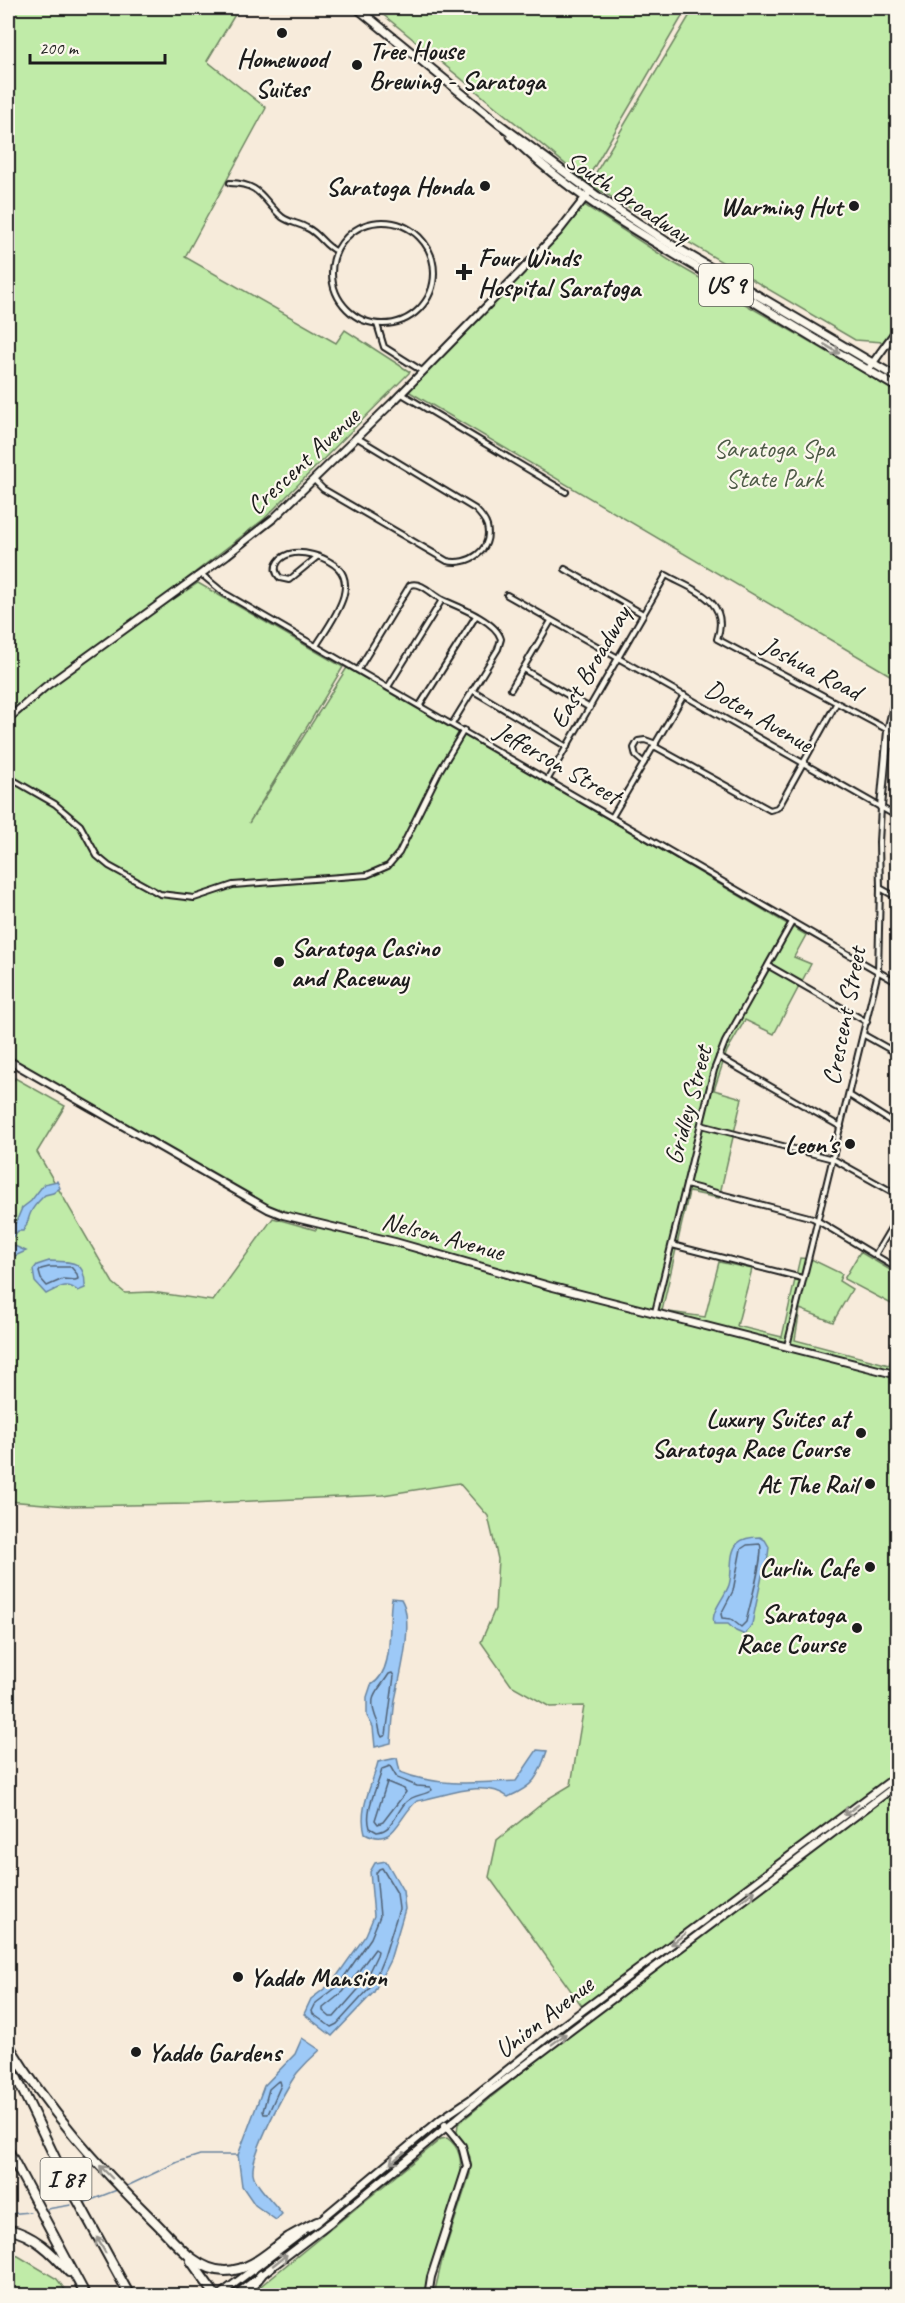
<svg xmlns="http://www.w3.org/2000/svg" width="905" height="2303" viewBox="0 0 905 2303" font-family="Caveat,sans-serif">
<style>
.green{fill:#c0eba8;stroke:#6e8462;stroke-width:1.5}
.water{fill:#9dc9f7;stroke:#69849f;stroke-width:1.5}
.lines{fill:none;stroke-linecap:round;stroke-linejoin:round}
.shore{stroke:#506174;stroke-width:1.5}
.stream{stroke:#69849f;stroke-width:1.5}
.street-casing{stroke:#1c1c1c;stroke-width:8}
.secondary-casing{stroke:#1c1c1c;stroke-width:10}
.primary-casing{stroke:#1c1c1c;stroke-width:11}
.highway-casing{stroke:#1c1c1c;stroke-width:12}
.street{stroke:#fbf7ec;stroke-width:4}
.secondary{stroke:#fbf7ec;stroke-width:6}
.primary{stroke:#fbf7ec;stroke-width:7}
.highway{stroke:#fbf7ec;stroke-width:8}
.oneway{stroke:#97948e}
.poi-dot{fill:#1c1c1c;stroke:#fbf7ec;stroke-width:2}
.labels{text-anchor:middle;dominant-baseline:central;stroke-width:4.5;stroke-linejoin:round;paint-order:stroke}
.shield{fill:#fbf7ec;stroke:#5f5e5a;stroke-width:1.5}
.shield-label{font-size:24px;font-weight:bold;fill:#1c1c1c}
.poi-label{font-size:26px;font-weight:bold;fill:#1c1c1c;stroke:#fbf7ec;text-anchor:end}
.street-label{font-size:26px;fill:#1c1c1c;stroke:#fbf7ec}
.park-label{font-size:26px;fill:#4d5a46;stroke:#fbf7ec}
</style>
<rect width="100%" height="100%" fill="#f7ebdb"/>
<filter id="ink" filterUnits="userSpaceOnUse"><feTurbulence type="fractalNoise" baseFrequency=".0167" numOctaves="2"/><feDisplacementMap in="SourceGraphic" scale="12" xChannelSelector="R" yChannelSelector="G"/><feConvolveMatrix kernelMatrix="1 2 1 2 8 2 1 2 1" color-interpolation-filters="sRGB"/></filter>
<g filter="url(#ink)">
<g class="green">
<polygon points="8,8 239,8 207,61 266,108 185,257 336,343 345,330 410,372 264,519 82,660 198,583 343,667 249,823 348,666 806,935 794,957 811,964 774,1034 745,1020 727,1051 714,1090 742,1098 719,1198 689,1192 662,1311 705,1317 719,1262 752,1269 737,1326 782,1337 800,1258 811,1259 842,1274 839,1281 852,1289 833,1322 800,1309 795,1340 889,1365 897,1343 897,2295 434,2295 443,2256 470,2174 470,2157 457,2132 458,2124 590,2017 489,1877 497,1840 549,1798 571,1785 584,1706 550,1707 511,1685 481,1642 495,1609 498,1559 488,1516 459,1483 383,1495 190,1504 68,1506 8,1501 8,1089 15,1078 65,1106 37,1152 113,1283 125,1293 152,1292 213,1301 273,1218 316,1230 318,1223 268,1209 8,1059 8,719 32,696 8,714"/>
<polygon points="375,8 687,8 586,181"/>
<polygon points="694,8 897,8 898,322 883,342 855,340 589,184"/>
<polygon points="583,204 672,262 897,392 898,668 895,678 408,391 558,234"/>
<polygon points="860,1252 897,1274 897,1307 844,1279"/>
<path d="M 447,2138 C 461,2148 461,2160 461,2176 L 424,2295 L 253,2296 L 257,2289 L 441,2139 Z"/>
<polygon points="8,2250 57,2279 69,2295 8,2295"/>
</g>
<g class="water">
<path d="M 57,1181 L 60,1188 L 53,1193 L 45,1195 C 40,1200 34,1205 31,1212 C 27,1220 29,1223 23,1231 L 18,1231 L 10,1240 L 10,1244 L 26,1251 L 8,1259 L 8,1229 L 16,1222 L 22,1208 L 31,1201 L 44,1184 Z"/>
<path d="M 49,1261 C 71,1262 86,1259 85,1288 L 78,1291 C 66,1281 59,1288 46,1294 L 35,1282 L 33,1270 L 37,1265 Z"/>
<path d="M 760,1537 L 765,1540 L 769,1547 L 767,1564 L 762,1576 L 752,1624 L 745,1635 L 736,1631 L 728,1624 L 714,1624 C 710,1612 725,1597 729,1585 C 733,1573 728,1553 738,1543 C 743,1538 753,1537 760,1537 Z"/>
<path d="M 392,1598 L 401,1599 C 415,1621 400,1675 395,1700 C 393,1714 392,1729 391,1743 L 375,1747 L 373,1727 L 367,1716 L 367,1697 L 371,1685 C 396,1671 387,1623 392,1598 Z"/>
<path d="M 537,1750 L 547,1751 C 538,1778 534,1786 508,1797 C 483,1778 444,1797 417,1801 C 398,1816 395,1849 365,1833 C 358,1809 372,1786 378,1762 L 397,1758 L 400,1772 C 436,1787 478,1783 516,1781 Z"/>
<polygon points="386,1861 403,1891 405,1909 390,1960 374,1992 332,2036 304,2014 311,1999 332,1983 366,1935 374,1916 370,1872 375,1863"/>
<path d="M 302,2038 L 320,2050 C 312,2057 304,2065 297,2073 C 285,2090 251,2153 253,2173 C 255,2186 274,2202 282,2214 L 276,2220 L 255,2205 L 242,2186 L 238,2155 L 264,2086 L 295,2054 Z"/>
</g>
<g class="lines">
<g class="shore">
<polygon points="49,1267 71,1267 77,1274 78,1279 75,1280 63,1279 47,1286 41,1279 39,1272 41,1269"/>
<path d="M 760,1544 C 765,1553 749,1608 746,1622 L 741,1627 L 731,1619 L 722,1618 L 721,1614 L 733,1591 L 741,1549 L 747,1545 Z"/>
<path d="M 392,1673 L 394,1676 L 386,1735 L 382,1737 C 379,1733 380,1729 378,1723 C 366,1695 376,1695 389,1674 Z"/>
<path d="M 390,1766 L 397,1778 L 417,1786 L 430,1787 L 432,1790 C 424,1796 414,1794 406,1802 C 396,1812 393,1831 377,1832 L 370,1828 C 364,1809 378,1787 382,1769 Z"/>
<polygon points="387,1782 404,1789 406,1792 383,1822 378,1824 375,1820"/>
<polygon points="382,1868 397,1893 399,1909 384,1957 374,1981 369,1989 337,2024 331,2027 313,2014 312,2011 316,2003 337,1987 371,1938 380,1916 376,1873 379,1869"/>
<polygon points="375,1949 378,1951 377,1955 363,1984 334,2017 330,2017 323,2011 323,2008 343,1992"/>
<polygon points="280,2081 281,2085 268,2114 264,2114 263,2111 269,2089 277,2082"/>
</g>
<g class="stream">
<polyline points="127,2186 178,2162 200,2155 238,2155"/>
<polyline points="86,2202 117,2190"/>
<polyline points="47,2209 71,2205"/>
<polyline points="8,2214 30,2212"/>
</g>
<defs>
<g id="street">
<path d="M 230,183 C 262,184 261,199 282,217 C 290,223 299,223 307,228 C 319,233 324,246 336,251"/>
<circle cx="383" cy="273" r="51"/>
<polyline points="377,324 384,347 422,371"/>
<polyline points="402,394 566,492"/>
<path d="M 314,480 L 323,489 L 447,561 C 468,566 493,551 487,526 C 485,519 480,514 475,509 L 356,437"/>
<polyline points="565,569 643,614"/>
<polyline points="201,574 224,593 898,983"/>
<polyline points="507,595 898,817"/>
<path d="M 316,646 C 330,623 365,581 330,562 C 321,556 305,552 294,553 C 281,555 269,566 280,578 L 289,580 L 317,557"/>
<polyline points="523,669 590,708"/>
<path d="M 358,670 L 410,585 C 422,581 433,596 443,600 C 459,607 496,621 501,639 L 498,649 L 452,724"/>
<polyline points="388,687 442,600"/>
<polyline points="511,689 551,621"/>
<polyline points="472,690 567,747"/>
<polyline points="420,705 476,616"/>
<polyline points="654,746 770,810 777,808 781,803 836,704"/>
<polyline points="644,763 636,756 634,748 638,741 645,740 656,744"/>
<polyline points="8,777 55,804 80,825 97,856 109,866 160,894 194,898 233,885 367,875 388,866 399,853 440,770 464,730"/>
<path d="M 548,779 L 666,575 C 693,590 731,600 717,639 L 888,730"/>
<polyline points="612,817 684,695"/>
<polyline points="880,888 898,898"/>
<polyline points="769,966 867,1022"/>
<polyline points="864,1035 898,1054"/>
<polyline points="719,1057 841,1127"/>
<polyline points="849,1095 898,1126"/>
<polyline points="701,1125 833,1159 898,1195"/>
<polyline points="686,1185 813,1218 898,1269"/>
<polyline points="672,1245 802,1278"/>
<polyline points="875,1255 898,1216"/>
<polyline points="655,1312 714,1070 725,1042 792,922"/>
<polyline points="787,1346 878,972 880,888 879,842 881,808"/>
</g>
<g id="secondary">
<polyline points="870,367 898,328"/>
<polyline points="8,719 45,687 227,555 274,518 393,402 519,273 559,231 588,194"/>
<polyline points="881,807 888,731 898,689"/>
<polyline points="8,1060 268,1209 283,1215 395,1242 549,1286 898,1375"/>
<polyline points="314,2225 441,2119 471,2099 554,2032 898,1775"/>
<polyline points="218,2296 303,2232"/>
<polyline points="234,2296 331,2222 489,2092 898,1784"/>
<polyline points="428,2296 431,2277 467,2166 462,2146 445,2125"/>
</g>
<g id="primary">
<polyline points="357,8 498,123 597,196 667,242 898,378"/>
<path d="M 511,136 C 566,191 635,231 701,270 C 767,310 832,349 898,388"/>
</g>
<g id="highway">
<path d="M 8,2044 C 48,2110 98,2166 153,2220 C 173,2239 195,2271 225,2271 C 251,2271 269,2251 289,2237 C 297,2232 308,2227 317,2222"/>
<polyline points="8,2060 59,2166 130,2296"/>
<polyline points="8,2150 86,2296"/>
<path d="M 8,2229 C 34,2235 51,2251 69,2272"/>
<polyline points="191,2261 216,2296"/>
<polyline points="244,2296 261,2275"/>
</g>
</defs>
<use href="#street" class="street-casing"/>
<use href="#secondary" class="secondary-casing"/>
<use href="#primary" class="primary-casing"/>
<use href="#highway" class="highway-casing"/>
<use href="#street" class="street"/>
<use href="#secondary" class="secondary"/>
<use href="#primary" class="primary"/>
<use href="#highway" class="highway"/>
</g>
<defs><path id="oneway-shaft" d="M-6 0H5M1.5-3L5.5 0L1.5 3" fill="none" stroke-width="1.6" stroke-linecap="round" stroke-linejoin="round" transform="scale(1.5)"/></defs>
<g class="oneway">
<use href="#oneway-shaft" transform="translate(832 349) rotate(31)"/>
<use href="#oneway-shaft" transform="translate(851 1810) rotate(144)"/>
<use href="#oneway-shaft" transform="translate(748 1896) rotate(-36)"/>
<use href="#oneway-shaft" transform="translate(678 1939) rotate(143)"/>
<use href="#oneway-shaft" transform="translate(559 2039) rotate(-37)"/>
<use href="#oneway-shaft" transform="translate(397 2158) rotate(140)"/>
<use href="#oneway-shaft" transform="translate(106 2172) rotate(-134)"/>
<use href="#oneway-shaft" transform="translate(101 2245) rotate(-119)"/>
<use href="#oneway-shaft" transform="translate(280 2260) rotate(-38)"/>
</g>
</g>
<g class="poi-dot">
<circle cx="282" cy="33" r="6"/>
<circle cx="357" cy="65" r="6"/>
<circle cx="485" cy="186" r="6"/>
<circle cx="854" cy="206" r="6"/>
<path d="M461 263h6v6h6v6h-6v6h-6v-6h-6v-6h6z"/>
<circle cx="279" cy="962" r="6"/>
<circle cx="850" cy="1144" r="6"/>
<circle cx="861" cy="1433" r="6"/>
<circle cx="870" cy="1484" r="6"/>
<circle cx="870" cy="1567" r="6"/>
<circle cx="857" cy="1628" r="6"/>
<circle cx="238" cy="1977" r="6"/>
<circle cx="136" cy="2052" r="6"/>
</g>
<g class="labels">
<g class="shield">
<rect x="699" y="264" width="54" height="42" rx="4.5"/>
<rect x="40.5" y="2158" width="51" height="42" rx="4.5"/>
</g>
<g class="shield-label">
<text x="726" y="285">US 9</text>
<text x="66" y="2179">I 87</text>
</g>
<g class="poi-label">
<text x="369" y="50" text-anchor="start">Tree House<tspan x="369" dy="30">Brewing - Saratoga</tspan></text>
<text x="282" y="58" text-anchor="middle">Homewood<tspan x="282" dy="30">Suites</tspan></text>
<text x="473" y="186">Saratoga Honda</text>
<text x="842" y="206">Warming Hut</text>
<text x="478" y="257" text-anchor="start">Four Winds<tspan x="478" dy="30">Hospital Saratoga</tspan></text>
<text x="291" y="947" text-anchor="start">Saratoga Casino<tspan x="291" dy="30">and Raceway</tspan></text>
<text x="838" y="1144">Leon's</text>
<text x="849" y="1418">Luxury Suites at<tspan x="849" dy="30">Saratoga Race Course</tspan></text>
<text x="858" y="1484">At The Rail</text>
<text x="858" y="1567">Curlin Cafe</text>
<text x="845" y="1613">Saratoga<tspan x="845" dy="30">Race Course</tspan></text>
<text x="250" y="1977" text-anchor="start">Yaddo Mansion</text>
<text x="148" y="2052" text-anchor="start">Yaddo Gardens</text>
</g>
<g class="street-label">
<text transform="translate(628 197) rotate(34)">South Broadway</text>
<text transform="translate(303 461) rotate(-43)">Crescent Avenue</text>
<text transform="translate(590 667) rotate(-60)">East Broadway</text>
<text transform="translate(812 668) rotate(28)">Joshua Road</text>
<text transform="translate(759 716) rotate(30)">Doten Avenue</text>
<text transform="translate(558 763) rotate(30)">Jefferson Street</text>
<text transform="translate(844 1016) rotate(-79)">Crescent Street</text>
<text transform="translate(688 1105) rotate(-75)">Gridley Street</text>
<text transform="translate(443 1236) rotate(15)">Nelson Avenue</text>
<text transform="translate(544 2017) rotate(-38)">Union Avenue</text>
</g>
<g class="park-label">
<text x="774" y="448">Saratoga Spa<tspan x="774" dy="30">State Park</tspan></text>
</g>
</g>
<rect width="905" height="2303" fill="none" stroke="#fbf7ec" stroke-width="30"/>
<rect x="15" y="15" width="875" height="2273" fill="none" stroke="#1c1c1c" stroke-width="2" filter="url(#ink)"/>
<path d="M30 54v9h135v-9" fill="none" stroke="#1c1c1c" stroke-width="3"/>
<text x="39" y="54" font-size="18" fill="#1c1c1c" stroke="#fbf7ec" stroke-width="4.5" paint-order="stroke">200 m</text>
</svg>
